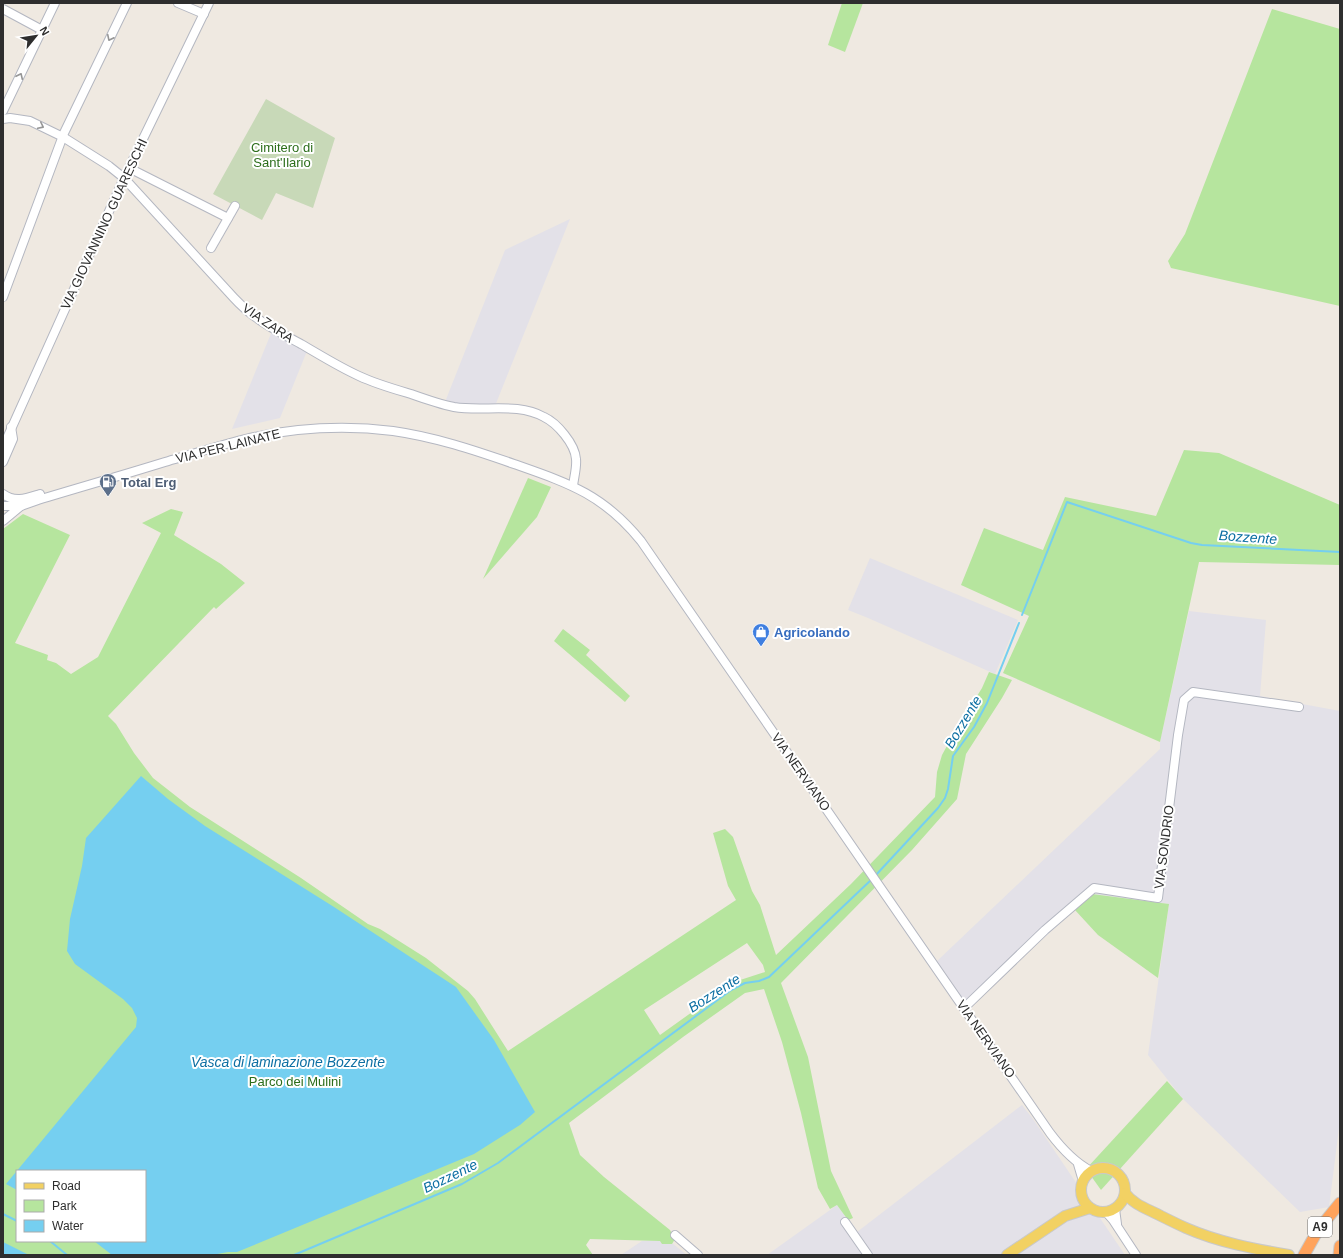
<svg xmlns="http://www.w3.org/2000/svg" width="1343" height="1258" viewBox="0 0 1343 1258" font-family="Helvetica,sans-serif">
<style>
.industrial{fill:#e3e1e8}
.green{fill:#b6e59e;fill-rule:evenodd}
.cemetery{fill:#c8d9b8}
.water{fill:#75cff0}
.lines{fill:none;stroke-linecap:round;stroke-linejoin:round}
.stream{stroke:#75cff0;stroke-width:2}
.minor-casing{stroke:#b4b7c1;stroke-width:10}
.major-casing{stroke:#c9c9c9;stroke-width:12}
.highway-casing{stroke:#c9c9c9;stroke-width:13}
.minor{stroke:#fff;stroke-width:8}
.major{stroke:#f2d163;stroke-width:10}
.highway{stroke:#ffa35c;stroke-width:11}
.oneway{stroke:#969696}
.labels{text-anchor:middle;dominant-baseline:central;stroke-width:4;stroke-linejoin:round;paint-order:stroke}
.shield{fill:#fff;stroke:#6d6d6d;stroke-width:1}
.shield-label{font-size:12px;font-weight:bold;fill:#2e2e2e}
.park-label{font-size:13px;fill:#2c6e1b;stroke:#fff}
.street-label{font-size:13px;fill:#2e2e2e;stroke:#fff}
.service-label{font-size:13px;font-weight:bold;fill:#4e5e75;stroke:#fff;text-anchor:start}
.shop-label{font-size:13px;font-weight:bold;fill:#366cbe;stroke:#fff;text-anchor:start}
.water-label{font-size:14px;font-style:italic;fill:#0d6fa3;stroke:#fff}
</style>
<rect width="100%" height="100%" fill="#efe9e1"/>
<g class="industrial">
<polygon points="570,219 495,406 462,406 445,402 505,250"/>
<polygon points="272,331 307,351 280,418 232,429"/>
<polygon points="870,558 1018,620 995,674 868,618 848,610"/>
<polygon points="1189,611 1266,620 1260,696 1340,711 1340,1120 1329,1207 1300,1212 1183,1099 1148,1055 1169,904 1092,894 968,1007 936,962 1160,749 1160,742"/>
<polygon points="1022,1105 1033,1119 1125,1255 767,1255 837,1205 857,1232"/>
<polygon points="668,1240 687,1255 621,1255 642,1241"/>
</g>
<g class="green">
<polygon points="842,3 863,3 845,52 828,45"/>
<polygon points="1272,9 1340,29 1340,306 1171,268 1168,261 1185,234"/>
<polygon points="1184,450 1219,453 1340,505 1340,565 1199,562 1160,742 1003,673 1029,616 961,585 984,528 1043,550 1065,497 1156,516"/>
<polygon points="528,478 551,487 537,517 483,579"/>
<path d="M 171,509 L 183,512 L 174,535 L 221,564 L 245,583 L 216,609 L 214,607 L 108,716 L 116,724 L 134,753 L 153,778 L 190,807 L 301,878 L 368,924 L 380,929 L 426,958 L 468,991 L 475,999 L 508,1051 L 736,900 L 728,886 L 713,833 L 725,829 L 733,837 L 752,891 L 760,905 L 776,955 L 851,884 L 935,797 L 937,772 L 942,755 L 954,733 L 982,688 L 989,672 L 1012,680 L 1002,698 L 966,754 L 957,799 L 912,850 L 781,983 L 808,1057 L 831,1171 L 853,1218 L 848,1220 L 837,1205 L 830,1209 L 818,1188 L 801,1113 L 782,1042 L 764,989 L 745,993 L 683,1037 L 569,1123 L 580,1155 L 604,1177 L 670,1230 L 675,1239 L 672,1244 L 662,1244 L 660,1241 L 590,1239 L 586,1245 L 593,1255 L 3,1255 L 3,529 L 23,514 L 70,535 L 15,643 L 48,655 L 47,660 L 56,663 L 71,674 L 98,657 L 161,533 L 142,523 ZM 747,943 L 763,965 L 765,972 L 734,982 L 660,1035 L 644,1010 ZM 17,1171 L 145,1171 L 145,1241 L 17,1241 Z"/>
<polygon points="563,629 590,650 586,655 630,696 625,702 554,641"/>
<polygon points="1092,894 1169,904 1158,978 1098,935 1075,910"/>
<polygon points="1167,1081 1183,1099 1101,1190 1086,1169"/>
</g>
<polygon class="cemetery" points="266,99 335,138 313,208 276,193 262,220 213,194"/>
<g class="water">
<polygon points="141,776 168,799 205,826 334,907 456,987 494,1040 535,1112 520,1125 474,1154 237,1252 228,1252 212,1255 112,1255 94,1241 145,1241 145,1171 17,1171 17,1190 6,1184 136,1027 137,1018 132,1008 123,999 75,964 67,951 70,919 82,866 86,838"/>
<polygon points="3,1242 29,1255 3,1255"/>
</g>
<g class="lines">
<g class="stream">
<polyline points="1022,615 1067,502 1191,543 1202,545 1340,552"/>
<polyline points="875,876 938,808 945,798 948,789 953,756 974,727 987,703 1019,623"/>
<polyline points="3,1214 17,1221"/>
<polyline points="50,1241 67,1255"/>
<polyline points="294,1255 462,1184 498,1163 731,990 745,983 759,981 769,977 872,879"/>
</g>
<defs>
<g id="minor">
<polyline points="178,3 204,14"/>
<polyline points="3,9 42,30"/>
<polyline points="3,111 55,3"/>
<path d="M 3,119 L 10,118 L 30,121 L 63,137 L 109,166 L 124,178 L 234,298 C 253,319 277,331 301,344 C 320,355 339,367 359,376 C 376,384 394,389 411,394 C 425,399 439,404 454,407 C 484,412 517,402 544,417 C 557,423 575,444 576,459 C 577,467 574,477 573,486"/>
<polyline points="129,168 228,218"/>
<polyline points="211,248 235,206"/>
<polyline points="3,297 64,133 127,3"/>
<polyline points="3,447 124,178 209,3"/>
<polyline points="3,462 13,439 11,427"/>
<path d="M 3,494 C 15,503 27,498 40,494"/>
<polyline points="3,506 21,506"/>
<path d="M 3,521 L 21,506 L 38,500 C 81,487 123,475 165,462 C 192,454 218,446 245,439 C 293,428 344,425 393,431 C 435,437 474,450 514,464 C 568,483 603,494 641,541 L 1050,1133 C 1062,1149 1074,1162 1091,1171"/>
<polyline points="964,1008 1045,930 1094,888 1158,898 1178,735 1184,700 1193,692 1299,707"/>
<polyline points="1078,1164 1083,1181"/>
<polyline points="1115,1209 1117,1224"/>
<polyline points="1106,1212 1113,1220 1136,1255"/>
<polyline points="845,1222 868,1255"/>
<polyline points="675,1235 698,1255"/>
</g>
<g id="major">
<circle cx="1103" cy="1190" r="22"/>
<path d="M 1125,1193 C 1134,1205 1148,1209 1161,1216 C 1169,1220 1177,1224 1186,1228 C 1218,1242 1254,1249 1289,1255"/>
<polyline points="1007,1255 1065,1216 1090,1208"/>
</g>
<g id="highway">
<polyline points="1304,1255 1318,1230 1340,1203"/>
<polyline points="1339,1255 1340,1246"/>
</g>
</defs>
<use href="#minor" class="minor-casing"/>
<use href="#major" class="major-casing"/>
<use href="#highway" class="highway-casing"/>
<use href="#minor" class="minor"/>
<use href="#major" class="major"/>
<use href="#highway" class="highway"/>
</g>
<defs><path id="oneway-chevron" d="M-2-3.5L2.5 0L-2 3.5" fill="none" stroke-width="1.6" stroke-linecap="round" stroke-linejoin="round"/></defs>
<g class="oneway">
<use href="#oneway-chevron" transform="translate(110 38) rotate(116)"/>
<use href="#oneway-chevron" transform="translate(20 76) rotate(-65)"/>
<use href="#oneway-chevron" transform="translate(41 126) rotate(26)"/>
</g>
<defs>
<symbol id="fuel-pin" viewBox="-11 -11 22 30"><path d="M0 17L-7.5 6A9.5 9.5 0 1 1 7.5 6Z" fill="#5c6f8a" stroke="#fff"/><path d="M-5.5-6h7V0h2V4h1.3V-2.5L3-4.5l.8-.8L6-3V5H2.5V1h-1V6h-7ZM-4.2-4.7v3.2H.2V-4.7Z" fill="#fff"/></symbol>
<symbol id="shop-pin" viewBox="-11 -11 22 30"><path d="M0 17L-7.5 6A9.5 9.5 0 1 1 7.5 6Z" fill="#3f7fe0" stroke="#fff"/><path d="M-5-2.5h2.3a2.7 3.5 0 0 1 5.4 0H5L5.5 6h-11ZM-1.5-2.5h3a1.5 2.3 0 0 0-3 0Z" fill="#fff"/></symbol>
</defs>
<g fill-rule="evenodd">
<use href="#fuel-pin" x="98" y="472" width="20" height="27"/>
<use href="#shop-pin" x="751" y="622" width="20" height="27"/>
</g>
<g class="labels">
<rect class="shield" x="1308" y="1217" width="24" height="20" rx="3"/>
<g class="shield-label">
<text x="1320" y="1227">A9</text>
</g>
<g class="park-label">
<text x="282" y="147">Cimitero di<tspan x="282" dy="15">Sant'Ilario</tspan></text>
<text x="295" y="1081">Parco dei Mulini</text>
</g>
<g class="street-label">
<text transform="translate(104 224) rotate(-65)">VIA GIOVANNINO GUARESCHI</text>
<text transform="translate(268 323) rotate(34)">VIA ZARA</text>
<text transform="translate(228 446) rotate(-14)">VIA PER LAINATE</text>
<text transform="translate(801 772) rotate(55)">VIA NERVIANO</text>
<text transform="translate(1164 847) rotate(-83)">VIA SONDRIO</text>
<text transform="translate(986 1039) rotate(55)">VIA NERVIANO</text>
</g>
<g class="service-label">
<text x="121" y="482">Total Erg</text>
</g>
<g class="shop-label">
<text x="774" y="632">Agricolando</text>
</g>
<g class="water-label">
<text transform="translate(1248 537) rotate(4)">Bozzente</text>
<text transform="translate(963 722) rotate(-59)">Bozzente</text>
<text transform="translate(714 993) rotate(-33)">Bozzente</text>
<text x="288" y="1062">Vasca di laminazione Bozzente</text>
<text transform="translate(450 1176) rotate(-26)">Bozzente</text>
</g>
</g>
<rect width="1343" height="1258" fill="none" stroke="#2e2e2e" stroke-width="8"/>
<rect x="16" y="1170" width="130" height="72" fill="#ffffff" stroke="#ababab"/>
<rect x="24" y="1183" width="20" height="6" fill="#f2d163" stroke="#ababab"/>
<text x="52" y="1190" font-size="12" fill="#2e2e2e">Road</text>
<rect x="24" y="1200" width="20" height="12" fill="#b6e59e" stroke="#ababab"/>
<text x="52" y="1210" font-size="12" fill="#2e2e2e">Park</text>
<rect x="24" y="1220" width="20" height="12" fill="#75cff0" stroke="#ababab"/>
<text x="52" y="1230" font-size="12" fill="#2e2e2e">Water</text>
<g transform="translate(36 36) rotate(60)" stroke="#ffffff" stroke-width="3" paint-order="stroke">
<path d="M0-3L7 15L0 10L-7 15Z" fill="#2e2e2e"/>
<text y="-6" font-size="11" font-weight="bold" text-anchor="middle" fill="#2e2e2e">N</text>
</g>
</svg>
